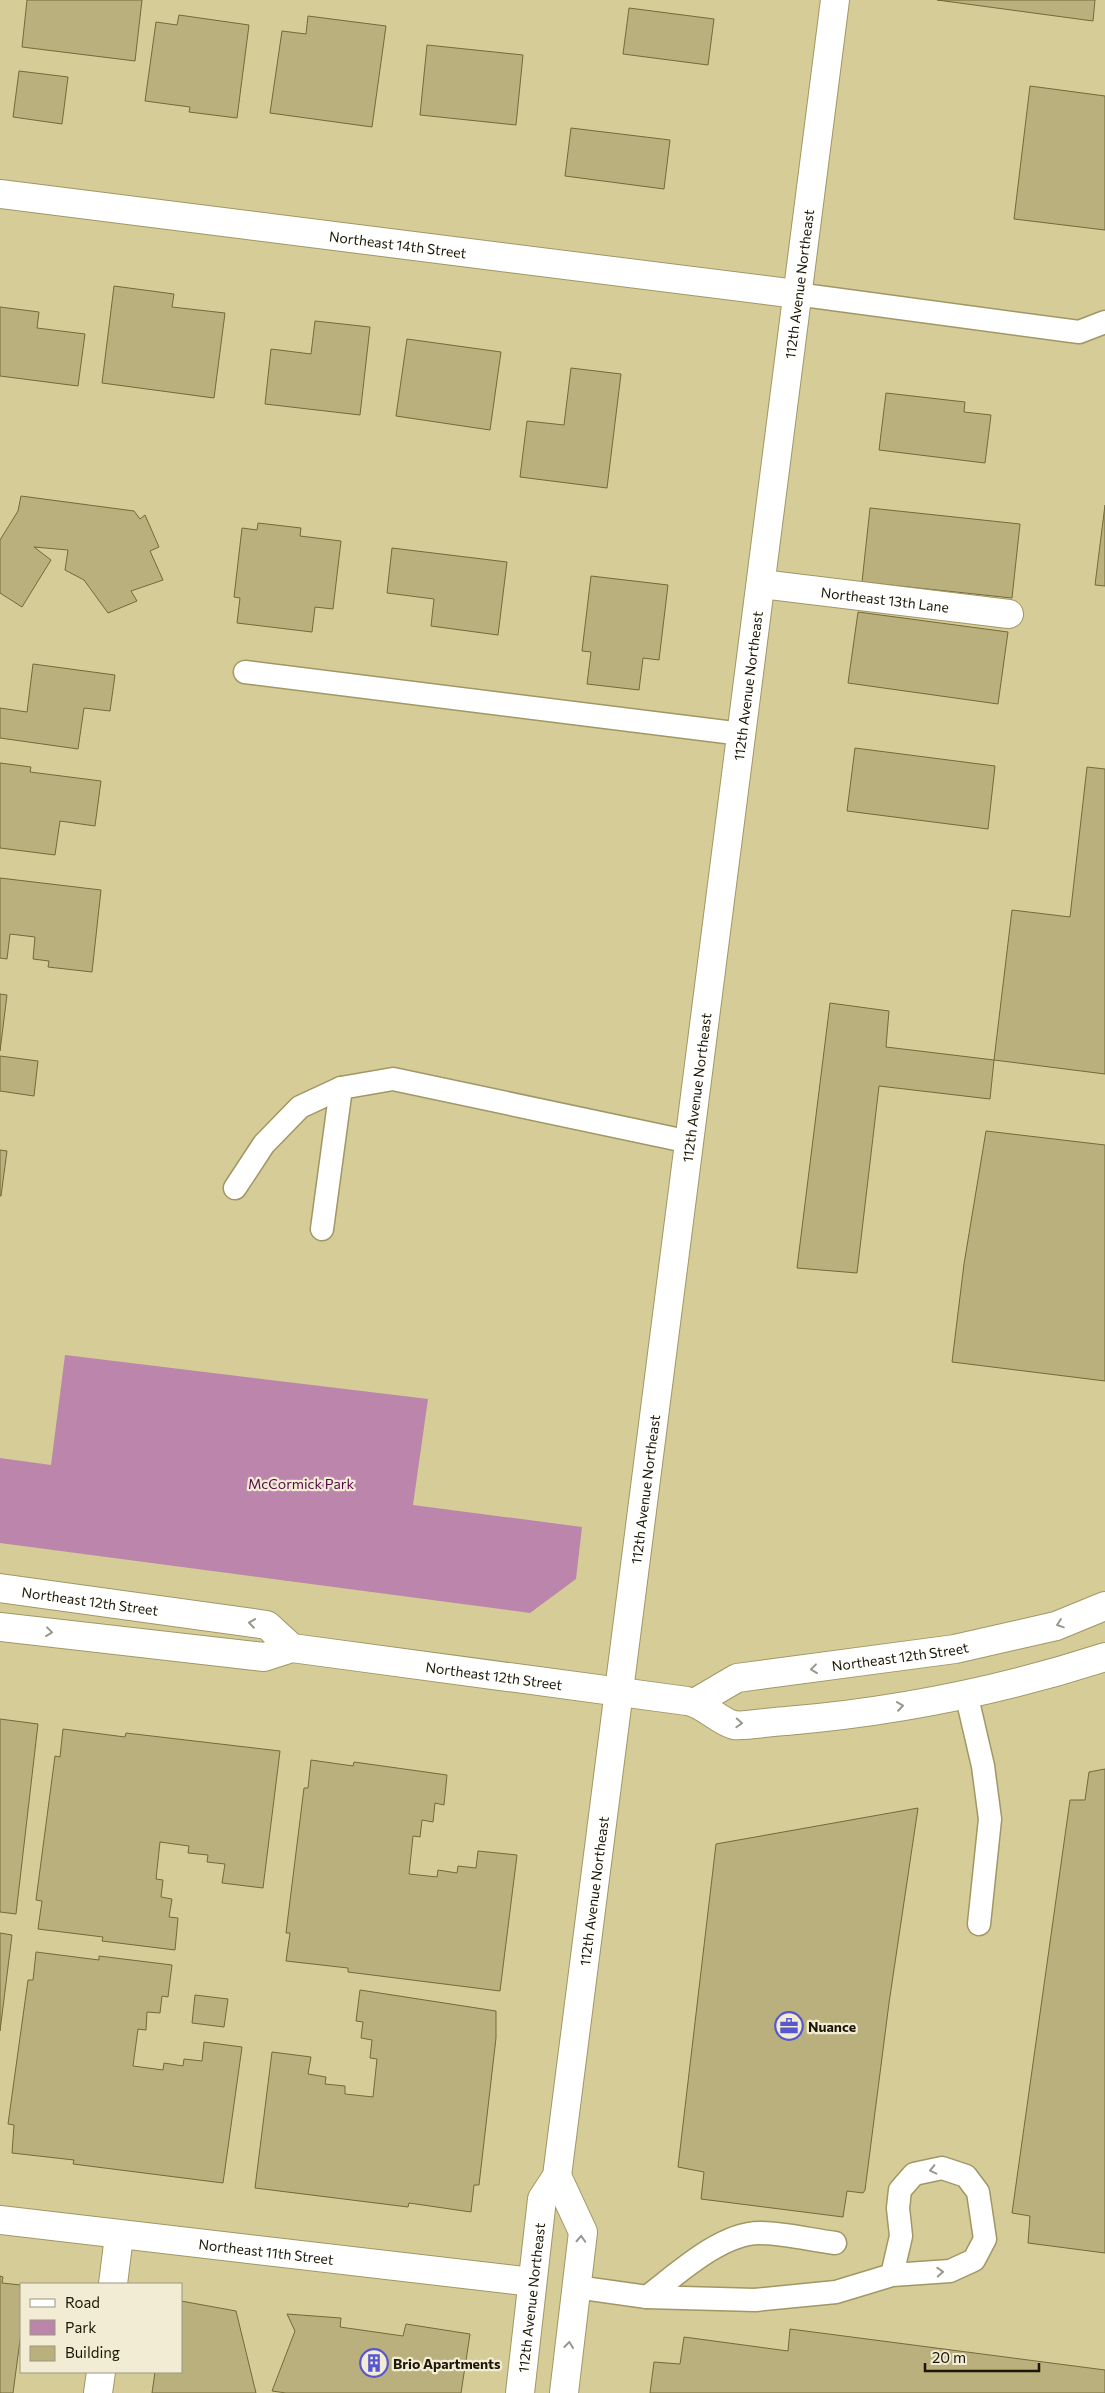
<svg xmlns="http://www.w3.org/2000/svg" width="1105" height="2393" viewBox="0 0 1105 2393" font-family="Commissioner,sans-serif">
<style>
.green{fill:#bc85ab}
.building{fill:#bab07d;stroke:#746a39}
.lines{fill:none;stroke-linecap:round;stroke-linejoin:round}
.service-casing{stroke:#a19765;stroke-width:25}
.minor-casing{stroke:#a19765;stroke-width:30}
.secondary-casing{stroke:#a19765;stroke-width:30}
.primary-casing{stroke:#a19765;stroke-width:30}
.service{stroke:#fff;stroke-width:22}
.minor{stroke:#fff;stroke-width:28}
.secondary{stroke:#fff;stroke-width:28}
.primary{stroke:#fff;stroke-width:28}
.oneway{stroke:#98978e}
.labels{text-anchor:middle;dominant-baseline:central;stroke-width:4.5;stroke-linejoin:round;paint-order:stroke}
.street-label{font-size:14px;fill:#1b1704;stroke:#f1ecd3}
.park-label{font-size:14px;fill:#570548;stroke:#f1ecd3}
.poi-label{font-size:14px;font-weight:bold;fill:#1b1704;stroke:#f1ecd3;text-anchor:start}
</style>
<rect width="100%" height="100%" fill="#d6cc98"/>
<polygon class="green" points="65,1355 428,1399 413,1505 582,1527 576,1579 530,1613 0,1543 0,1458 51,1465"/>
<g class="building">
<polygon points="27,0 142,0 135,61 22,47"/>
<polygon points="937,0 1095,0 1093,21"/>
<polygon points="629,8 714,19 708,65 623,54"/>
<polygon points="179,15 249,25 237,118 189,112 190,107 145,101 156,22 177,25"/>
<polygon points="308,16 386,26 372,127 270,113 282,31 306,34"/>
<polygon points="427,45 523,55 516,125 420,115"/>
<polygon points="19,71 68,77 62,124 13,117"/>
<polygon points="1030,86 1105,96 1105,230 1014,219"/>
<polygon points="571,128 670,140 664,189 565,176"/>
<polygon points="114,286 174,294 172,307 225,313 214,398 102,383"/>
<polygon points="0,307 39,312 37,328 85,334 78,386 0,376"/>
<polygon points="315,321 370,327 360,415 265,404 271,349 311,354"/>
<polygon points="407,339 501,352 490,430 396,416"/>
<polygon points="571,368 621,374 607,488 520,477 527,421 564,425"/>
<polygon points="886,393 965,402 964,412 991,415 985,463 879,450"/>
<polygon points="21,496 134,511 140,519 145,515 159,547 150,551 163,580 131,591 137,601 108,613 84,580 65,570 68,550 34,547 51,560 22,607 0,593 0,540 18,511"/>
<polygon points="1105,505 1105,586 1095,585"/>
<polygon points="870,508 1020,524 1012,598 862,582"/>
<polygon points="258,523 301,528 300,536 341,541 333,609 315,607 312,632 237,623 240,598 234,597 242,528 257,530"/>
<polygon points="392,548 507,562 498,635 431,626 434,599 387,593"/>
<polygon points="591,576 668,585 659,660 643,658 639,690 587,684 591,652 582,651"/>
<polygon points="858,612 1008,632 998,704 848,683"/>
<polygon points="33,664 115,675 110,711 84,708 78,749 0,738 0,708 27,712"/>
<polygon points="855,748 995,766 988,829 847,811"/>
<polygon points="0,763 31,767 30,772 101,781 95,826 60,821 55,855 0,848"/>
<polygon points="1087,767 1105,769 1105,1074 994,1060 1012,910 1070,917"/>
<polygon points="0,878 101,890 92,972 48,967 49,961 33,959 35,937 10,934 7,959 0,958"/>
<polygon points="0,994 7,995 0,1051"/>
<polygon points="830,1003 889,1011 886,1047 994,1060 990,1099 879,1086 857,1273 797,1268"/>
<polygon points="0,1056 38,1061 34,1096 0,1091"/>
<polygon points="986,1131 1105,1145 1105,1381 952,1362 964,1264"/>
<polygon points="0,1150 7,1151 1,1196 0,1196"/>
<polygon points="0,1719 38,1724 16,1914 0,1912"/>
<polygon points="63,1729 125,1737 126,1733 280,1751 263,1888 222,1883 225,1864 207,1862 208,1855 188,1853 189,1846 160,1842 156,1879 163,1880 161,1897 172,1899 169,1917 178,1918 175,1950 102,1941 103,1937 38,1929 42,1901 36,1900 55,1756 60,1757"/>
<polygon points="311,1760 353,1766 354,1762 447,1775 444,1805 435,1803 433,1822 422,1820 420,1837 413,1836 409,1874 437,1877 438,1870 457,1873 458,1866 476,1868 478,1851 517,1855 500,1991 348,1972 348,1968 286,1961 290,1933 286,1933 304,1788 308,1788"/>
<polygon points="1105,1769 1105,2253 1028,2243 1030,2216 1012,2213 1070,1800 1085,1800 1089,1772"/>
<polygon points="918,1808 889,2003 865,2190 863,2193 847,2191 843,2217 701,2199 704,2172 678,2167 716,1844"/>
<polygon points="0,1933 12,1935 0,2031"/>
<polygon points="36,1952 99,1960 99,1956 172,1965 168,1997 162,1996 160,2013 147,2012 146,2030 138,2029 133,2066 163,2070 164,2063 183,2066 184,2059 202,2061 204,2042 242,2047 223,2183 73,2164 74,2160 12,2153 14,2125 8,2124 28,1980 33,1980"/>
<polygon points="360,1990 496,2011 496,2038 479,2185 474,2185 471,2212 409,2203 408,2207 255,2188 272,2052 311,2057 308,2074 326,2077 325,2084 345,2086 345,2094 373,2097 377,2059 370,2058 372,2040 361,2038 363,2022 356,2021"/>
<polygon points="195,1995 228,1999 224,2027 192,2023"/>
<polygon points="0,2276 3,2277 2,2283 21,2285 21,2333 13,2393 0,2393"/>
<polygon points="181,2301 236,2311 256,2393 152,2393 155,2372 181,2372"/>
<polygon points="287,2314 341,2318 340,2327 403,2336 406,2324 470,2334 461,2393 286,2393 272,2391 295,2331"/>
<polygon points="790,2329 1105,2370 1105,2393 650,2393 654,2362 680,2364 684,2337 788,2351"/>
</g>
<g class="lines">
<defs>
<g id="service">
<polyline points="796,294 1079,332 1105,322"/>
<polyline points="245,672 742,734"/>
<polyline points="235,1188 264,1144 300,1107 341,1088 393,1079 690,1142"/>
<polyline points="322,1229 341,1088"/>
<polyline points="966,1693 983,1766 990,1819 979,1924"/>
<polyline points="576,2287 647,2297 755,2300 836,2292 892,2275 950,2271 974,2260 985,2239 978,2192 966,2176 942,2168 914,2174 900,2190 898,2208 901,2236 892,2275"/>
<path d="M 647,2297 C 676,2275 721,2233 759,2233 C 784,2233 811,2240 835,2243"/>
</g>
<g id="minor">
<path id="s1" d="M 0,194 L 796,294"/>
<path id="s2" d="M 761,584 L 1009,614"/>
<path id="s3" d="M 0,2220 L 532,2282"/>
<polyline points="113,2284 119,2236"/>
<polyline points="98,2393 101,2372"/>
</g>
<g id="secondary">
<polyline points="557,2176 583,2232 564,2393"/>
<path id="s4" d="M 520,2393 L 542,2199 L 557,2176 L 835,0"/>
</g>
<g id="primary">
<path id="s5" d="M 0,1588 L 267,1625 L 292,1648"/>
<path id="s6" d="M 0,1627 L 264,1657 L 292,1648 L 687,1701 C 705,1704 718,1721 734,1725 C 743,1727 775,1721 786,1721 C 894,1712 1003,1690 1105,1657"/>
<path id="s7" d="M 696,1702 L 737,1678 L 955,1649 L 1056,1626 L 1105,1606"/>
</g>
</defs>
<use href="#service" class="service-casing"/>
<use href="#minor" class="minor-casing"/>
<use href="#secondary" class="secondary-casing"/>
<use href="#primary" class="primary-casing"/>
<use href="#service" class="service"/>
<use href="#minor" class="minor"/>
<use href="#secondary" class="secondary"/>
<use href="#primary" class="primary"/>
</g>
<defs><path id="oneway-chevron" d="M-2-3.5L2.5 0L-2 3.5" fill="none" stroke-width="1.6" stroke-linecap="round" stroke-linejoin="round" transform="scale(1.25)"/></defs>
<g class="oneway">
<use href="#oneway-chevron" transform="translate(252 1623) rotate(-172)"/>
<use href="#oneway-chevron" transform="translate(1060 1624) rotate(161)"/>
<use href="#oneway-chevron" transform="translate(49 1632) rotate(7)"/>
<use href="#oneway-chevron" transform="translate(814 1669) rotate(173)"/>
<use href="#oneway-chevron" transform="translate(900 1706) rotate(-8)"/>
<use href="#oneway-chevron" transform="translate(739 1723) rotate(3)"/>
<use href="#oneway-chevron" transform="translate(933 2170) rotate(167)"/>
<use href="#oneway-chevron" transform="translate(581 2239) rotate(-87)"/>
<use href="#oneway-chevron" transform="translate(940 2272) rotate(-3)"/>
<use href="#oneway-chevron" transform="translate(569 2345) rotate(-83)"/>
</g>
<defs>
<symbol id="office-ring" viewBox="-11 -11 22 22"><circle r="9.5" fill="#f1ecd3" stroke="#5757cf" stroke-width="1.5"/><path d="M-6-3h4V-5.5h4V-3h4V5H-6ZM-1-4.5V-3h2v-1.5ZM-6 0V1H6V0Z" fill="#5757cf"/></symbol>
<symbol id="building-ring" viewBox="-11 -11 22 22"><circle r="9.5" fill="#f1ecd3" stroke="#5757cf" stroke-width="1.5"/><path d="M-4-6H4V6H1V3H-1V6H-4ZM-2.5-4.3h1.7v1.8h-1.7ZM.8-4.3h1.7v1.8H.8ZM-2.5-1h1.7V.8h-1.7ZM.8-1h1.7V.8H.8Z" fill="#5757cf"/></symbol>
</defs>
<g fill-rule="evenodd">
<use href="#office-ring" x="773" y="2010" width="32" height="32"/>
<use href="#building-ring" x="358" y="2347" width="32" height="32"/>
</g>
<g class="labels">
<g class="street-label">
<text stroke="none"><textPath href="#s1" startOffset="401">Northeast 14th Street</textPath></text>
<text stroke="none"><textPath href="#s4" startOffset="2130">112th Avenue Northeast</textPath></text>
<text stroke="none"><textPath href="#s2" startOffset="125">Northeast 13th Lane</textPath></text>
<text stroke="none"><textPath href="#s4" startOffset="1725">112th Avenue Northeast</textPath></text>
<text stroke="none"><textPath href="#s4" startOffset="1320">112th Avenue Northeast</textPath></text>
<text stroke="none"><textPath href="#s4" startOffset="915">112th Avenue Northeast</textPath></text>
<text stroke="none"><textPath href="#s5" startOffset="91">Northeast 12th Street</textPath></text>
<text stroke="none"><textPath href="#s7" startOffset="212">Northeast 12th Street</textPath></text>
<text stroke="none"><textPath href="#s6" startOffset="499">Northeast 12th Street</textPath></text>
<text stroke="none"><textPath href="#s4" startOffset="510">112th Avenue Northeast</textPath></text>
<text stroke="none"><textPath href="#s3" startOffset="268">Northeast 11th Street</textPath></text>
<text stroke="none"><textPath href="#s4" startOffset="96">112th Avenue Northeast</textPath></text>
</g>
<g class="park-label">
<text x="301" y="1483">McCormick Park</text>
</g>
<g class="poi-label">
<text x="808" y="2026">Nuance</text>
<text x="393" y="2363">Brio Apartments</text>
</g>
</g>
<rect x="20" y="2283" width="162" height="90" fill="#f1ecd3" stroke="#9b9780"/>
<rect x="30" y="2299" width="25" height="8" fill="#ffffff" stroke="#9b9780"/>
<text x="65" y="2308" font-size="15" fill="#1b1704">Road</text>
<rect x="30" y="2320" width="25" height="15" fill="#bc85ab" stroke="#9b9780"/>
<text x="65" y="2333" font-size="15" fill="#1b1704">Park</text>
<rect x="30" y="2346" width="25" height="15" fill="#bab07d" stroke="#9b9780"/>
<text x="65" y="2358" font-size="15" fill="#1b1704">Building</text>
<path d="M925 2363v8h114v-8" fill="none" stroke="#1b1704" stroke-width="2.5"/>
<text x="932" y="2363" font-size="15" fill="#1b1704" stroke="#f1ecd3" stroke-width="4" paint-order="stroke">20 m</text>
</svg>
